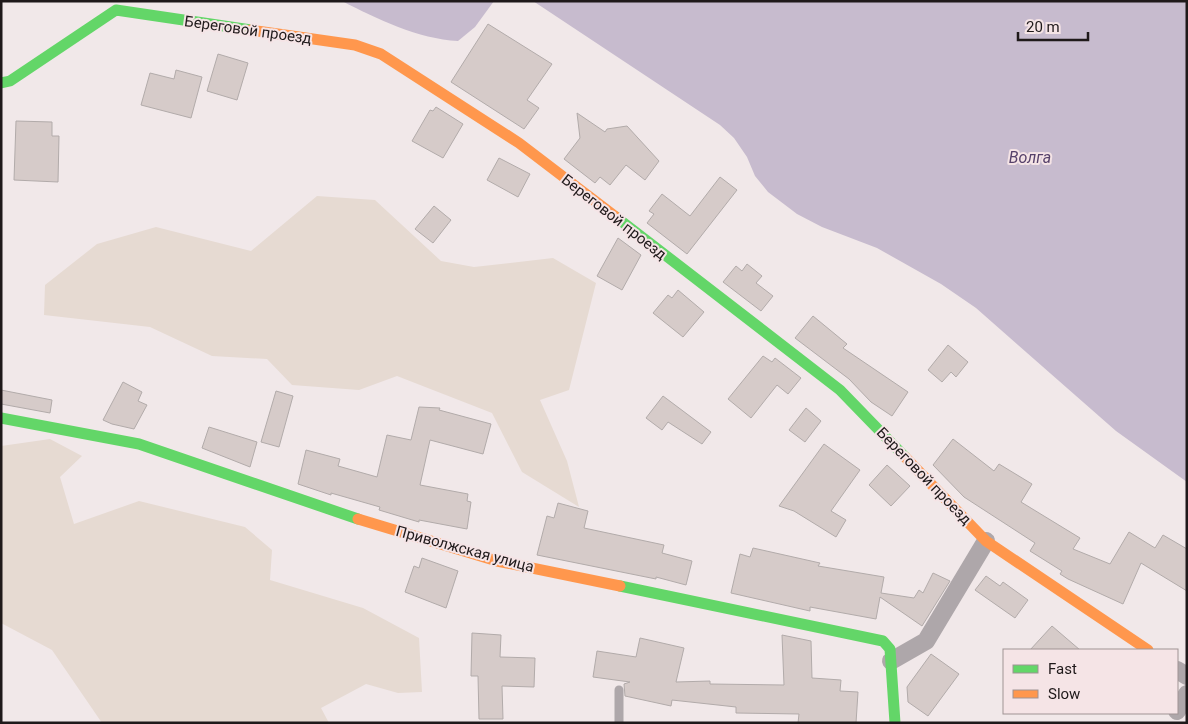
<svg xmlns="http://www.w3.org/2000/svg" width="1188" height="724" viewBox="0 0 1188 724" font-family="Roboto,sans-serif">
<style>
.green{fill:#e6dad2}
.water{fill:#c7bbce}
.building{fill:#d6cbc9;stroke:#b2abaa}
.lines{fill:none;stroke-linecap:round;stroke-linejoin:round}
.lane{stroke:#aea7aa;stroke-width:9}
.street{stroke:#aea7aa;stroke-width:18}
.fast{stroke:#63d668;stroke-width:11}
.slow{stroke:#ff974d;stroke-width:11}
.labels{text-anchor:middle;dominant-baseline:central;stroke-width:4;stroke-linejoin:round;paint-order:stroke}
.street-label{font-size:15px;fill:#1f191a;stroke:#f5e4e6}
.water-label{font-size:16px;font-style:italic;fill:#56416a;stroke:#f5e4e6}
</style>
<rect width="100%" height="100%" fill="#f1e8e9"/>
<g class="green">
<polygon points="317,196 375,200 441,261 474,267 553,258 596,283 569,390 540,400 567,461 579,507 522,472 492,413 397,376 359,390 292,385 267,359 212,356 150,327 44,315 45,285 97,244 156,227 251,251"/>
<polygon points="50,439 82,456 60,477 74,524 139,501 245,527 272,550 270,580 363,608 419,638 422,692 398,693 366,684 321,708 329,723 102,723 52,650 1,623 1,446"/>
</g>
<g class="water">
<path d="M 342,1 L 494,1 L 475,27 L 458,41 C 418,39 377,19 342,1 Z"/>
<polygon points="533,1 1187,1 1187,482 1116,431 976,308 941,284 877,248 822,227 797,214 768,192 755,176 747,157 734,138 720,125"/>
</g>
<g class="building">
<polygon points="488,24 552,64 527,100 539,108 524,129 451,82"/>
<polygon points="218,54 248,63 237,100 207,91"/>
<polygon points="176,70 202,77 191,118 141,105 150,73 174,79"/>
<polygon points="436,107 463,124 443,158 412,141 430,110 433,111"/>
<polygon points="577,113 605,132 607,129 627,126 659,161 645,180 626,165 610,185 600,177 595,183 564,159 580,138"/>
<polygon points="16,121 52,122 52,136 59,136 58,182 14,180"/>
<polygon points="499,158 530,174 518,197 487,180"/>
<polygon points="720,177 737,190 687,254 647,223 654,214 649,211 662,194 690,216"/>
<polygon points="434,206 451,220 433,243 415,229"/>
<polygon points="618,238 641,255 622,290 597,276"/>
<polygon points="747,264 762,276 756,283 773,296 761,311 723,282 736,266 742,271"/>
<polygon points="678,290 704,312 683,337 653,313 668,295 672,298"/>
<polygon points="813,316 847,344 843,348 908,392 892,416 871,402 849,379 795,338"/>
<polygon points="948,345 968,362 956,377 951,372 942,382 928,370"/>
<polygon points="763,356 772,362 775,358 801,378 788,394 777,385 751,418 728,399"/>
<polygon points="123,382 142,392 138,401 147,405 134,429 112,424 103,420"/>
<polygon points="1,390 52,400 50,413 1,404"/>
<polygon points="276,391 293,396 279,447 261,442"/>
<polygon points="663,396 711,432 702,444 668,422 662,430 646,418"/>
<polygon points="419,407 440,408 439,410 491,424 483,454 430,440 420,485 468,494 467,501 471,502 467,529 419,520 419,522 379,510 380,507 331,493 331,495 298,484 306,450 340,459 338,466 377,477 387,435 411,440"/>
<polygon points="806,408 821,421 805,442 789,430"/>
<polygon points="209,427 257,442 250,467 202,448"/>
<polygon points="953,439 994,471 999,464 1032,484 1021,502 1080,538 1073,549 1110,564 1129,532 1155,548 1163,535 1187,549 1187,591 1141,563 1123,604 1068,579 1060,574 1062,571 1030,551 1035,543 964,497 933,465"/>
<polygon points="824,444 860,470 831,511 846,520 836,537 794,511 779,506"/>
<polygon points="887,465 910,486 891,506 869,485"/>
<polygon points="558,503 588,511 584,528 664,545 662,553 692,561 686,585 656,577 656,579 537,555 547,516 554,518"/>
<polygon points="753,548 820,563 818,566 884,577 881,593 914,598 919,590 923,593 933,573 950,581 922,626 880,597 876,619 810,607 810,611 731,593 740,554 750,557"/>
<polygon points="422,558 458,571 446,608 405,592 414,566 419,568"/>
<polygon points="986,576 1000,586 1003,582 1028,600 1015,618 975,590"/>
<polygon points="1052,626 1080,650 1030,650"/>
<polygon points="472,633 501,635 500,657 535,658 534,687 502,686 503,719 479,719 478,676 471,676"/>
<polygon points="782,635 811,641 812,678 841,680 840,691 858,692 856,723 798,723 799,714 736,713 736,707 672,700 671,706 625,696 624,684 630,682 593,677 597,651 636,657 640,638 684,648 676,682 710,681 710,684 784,685"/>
<polygon points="931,654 959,674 928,716 908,702 907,687"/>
</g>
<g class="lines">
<polyline class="lane" points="619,723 619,690"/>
<g class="street">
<polyline points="891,661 926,641 986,541"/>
<polyline points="1177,670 1187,676"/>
<polyline points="1177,711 1187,694"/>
</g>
<g class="fast">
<polyline points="1,83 10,81 116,10 251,30"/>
<polyline points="616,217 840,390 905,457"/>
<polyline points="1,418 139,444 358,519"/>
<polyline points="620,586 883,641 890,649 895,723"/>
</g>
<g class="slow">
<polyline points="251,30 355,45 381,54 519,143 616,217"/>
<polyline points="905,457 986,541 1148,650"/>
<polyline points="358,519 497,561 620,586"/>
</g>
</g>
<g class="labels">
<g class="street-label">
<text transform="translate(248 30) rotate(8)">Береговой проезд</text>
<text transform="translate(614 217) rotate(38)">Береговой проезд</text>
<text transform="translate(924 476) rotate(46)">Береговой проезд</text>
<text transform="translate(465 549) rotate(15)">Приволжская улица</text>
</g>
<g class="water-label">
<text x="1030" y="157">Волга</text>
</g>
</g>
<rect width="1188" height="724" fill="none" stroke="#1f191a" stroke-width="5"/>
<rect x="1003" y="649" width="175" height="65" fill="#f5e4e6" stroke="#9f9394"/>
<rect x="1013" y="665" width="25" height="8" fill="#63d668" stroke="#9f9394"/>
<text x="1048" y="674" font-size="15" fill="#1f191a">Fast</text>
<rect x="1013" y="690" width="25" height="8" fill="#ff974d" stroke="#9f9394"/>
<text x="1048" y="699" font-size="15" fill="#1f191a">Slow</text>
<path d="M1018 32v8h70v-8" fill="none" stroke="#1f191a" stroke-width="2.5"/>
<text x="1026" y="32" font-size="15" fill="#1f191a" stroke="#f5e4e6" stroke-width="4" paint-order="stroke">20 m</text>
</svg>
